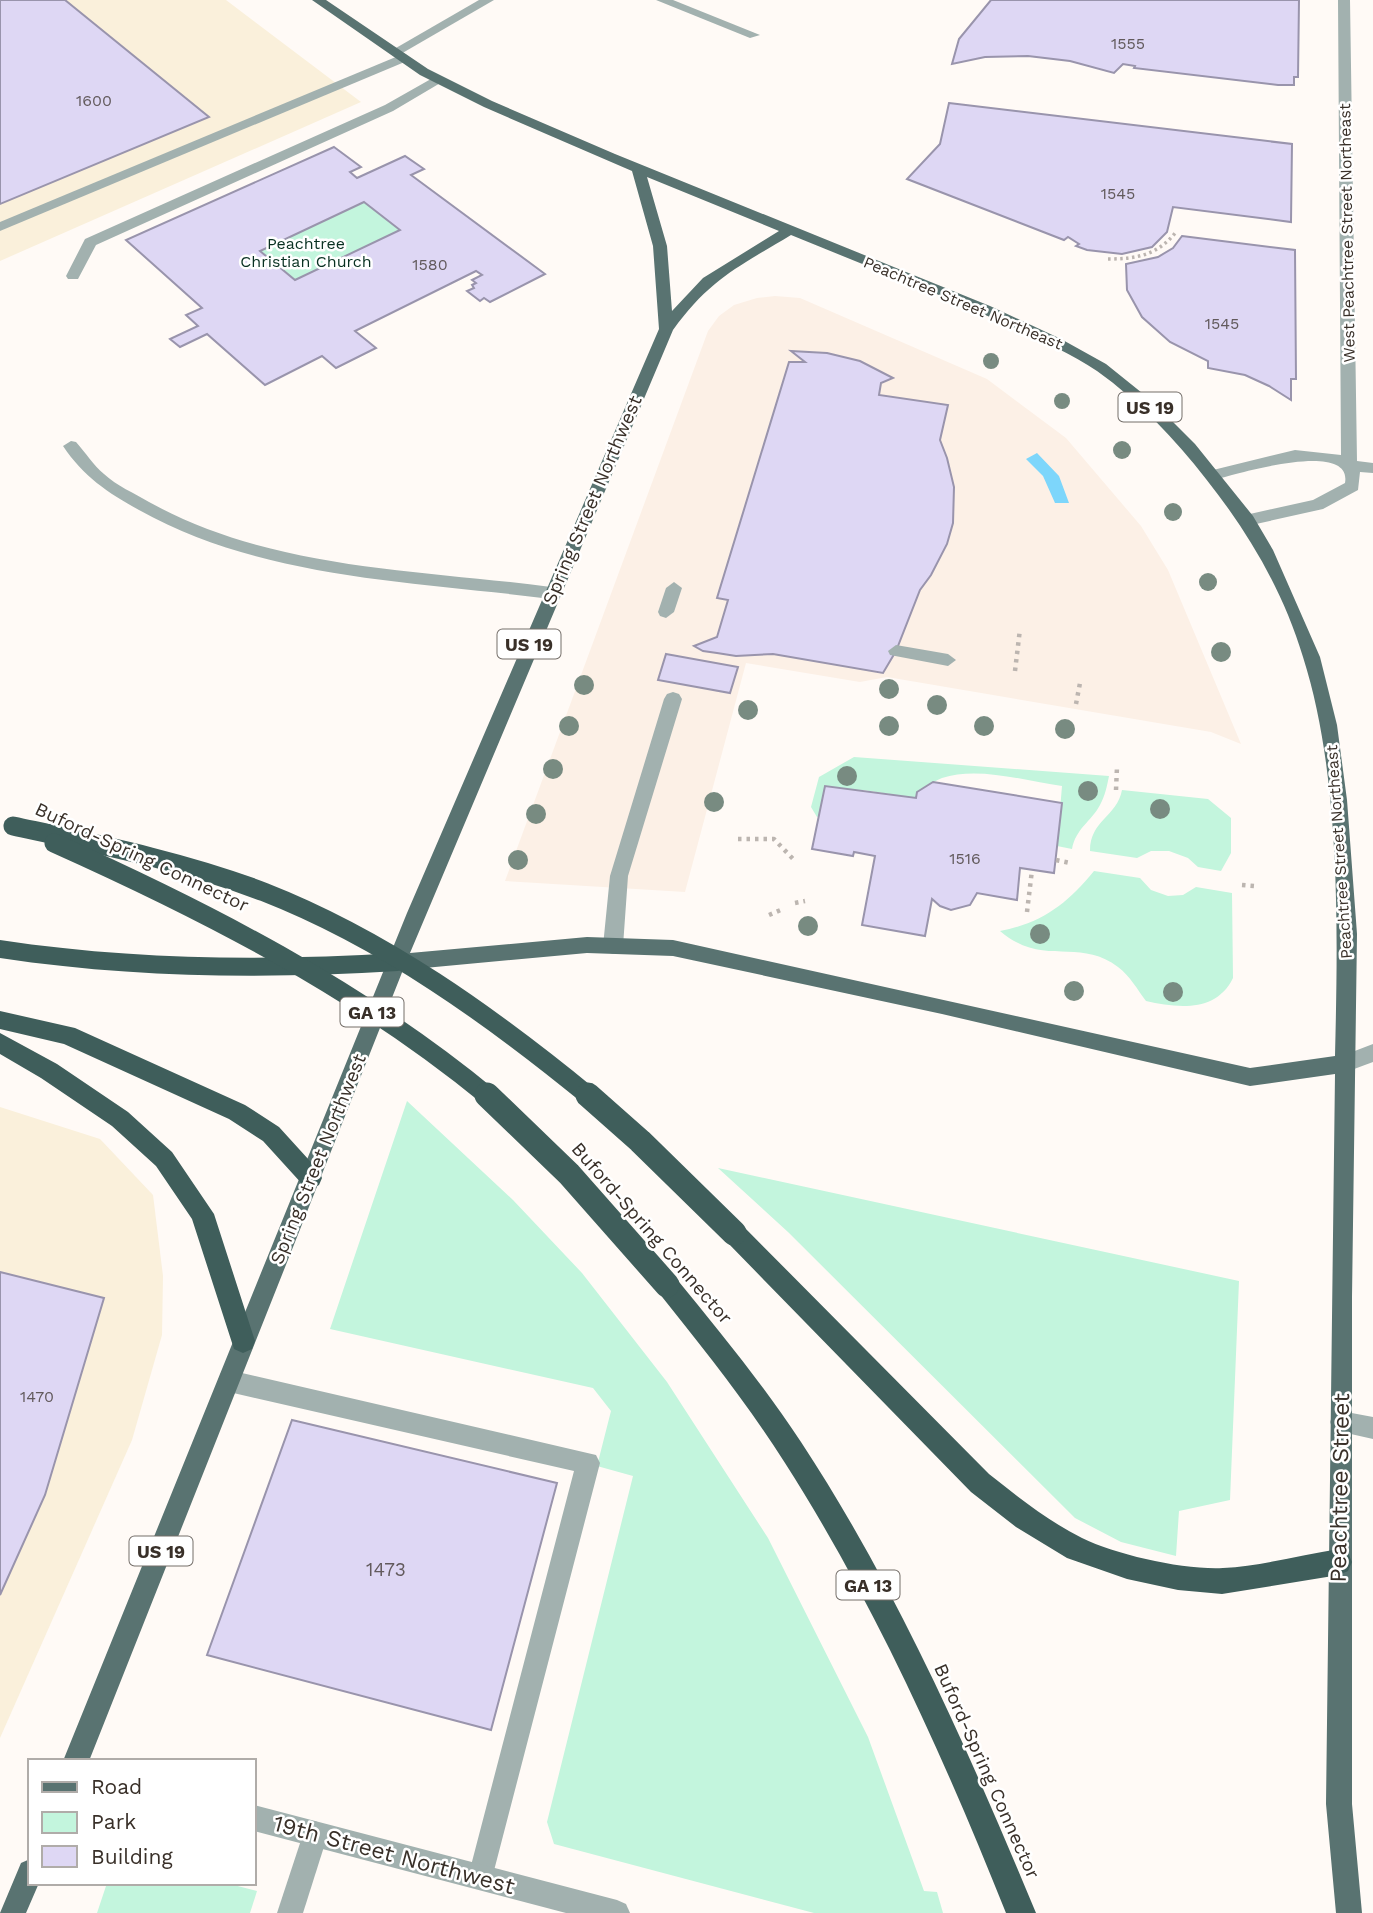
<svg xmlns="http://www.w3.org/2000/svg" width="1373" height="1913" viewBox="0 0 1373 1913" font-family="'Work Sans',sans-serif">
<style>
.built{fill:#fcf0e6}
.education{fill:#faf0db}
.green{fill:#c3f5dd}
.water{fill:#7dd6fb}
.building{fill:#ded7f4;stroke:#9994ac;stroke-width:2;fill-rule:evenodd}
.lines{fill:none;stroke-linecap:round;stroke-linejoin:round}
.path-far1{stroke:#bcb5b0;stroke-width:3.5;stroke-dasharray:2.5 3.5;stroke-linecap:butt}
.path{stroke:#bcb5b0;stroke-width:4.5;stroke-dasharray:3.5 5;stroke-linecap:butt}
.service{fill:#a2b1af;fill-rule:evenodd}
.minor{fill:#a2b1af;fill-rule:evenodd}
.primary{fill:#597371;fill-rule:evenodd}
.motorway{fill:#3f5e5b;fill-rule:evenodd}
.motorway-bridge-far1{stroke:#3f5e5b;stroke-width:19}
.motorway-bridge{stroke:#3f5e5b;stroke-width:25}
.tree{fill:#788b81}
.labels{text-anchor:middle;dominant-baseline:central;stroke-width:5;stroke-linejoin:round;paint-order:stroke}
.number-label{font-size:16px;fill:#625a5c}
.far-street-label{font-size:16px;fill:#393029;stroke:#fff}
.far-park-label{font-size:16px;fill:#093122;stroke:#fff}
.shield{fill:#fff;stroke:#746e69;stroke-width:2}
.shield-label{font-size:18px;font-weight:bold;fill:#393029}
.street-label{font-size:19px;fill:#393029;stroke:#fff}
.near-number-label{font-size:19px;fill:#625a5c}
.near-street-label{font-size:23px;fill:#393029;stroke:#fff}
</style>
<rect width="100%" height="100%" fill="#fffaf6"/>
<polygon class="built" points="775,296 800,298 987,379 1066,438 1141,526 1168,570 1241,744 1211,732 887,677 860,682 746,663 685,892 505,881 708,331 719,316 734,305 757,298"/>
<g class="education">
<polygon points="0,0 226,0 361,102 0,261"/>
<polygon points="0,1107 100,1139 153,1195 163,1276 162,1335 132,1440 0,1738"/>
</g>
<g class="green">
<polygon points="364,202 400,230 295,280 260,251"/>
<path d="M 854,757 L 1109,776 C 1107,786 1105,796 1100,805 C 1091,822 1076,828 1072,849 L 1057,846 L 1062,786 C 1026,781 978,766 942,778 C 931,782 924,791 916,798 L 863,790 L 817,817 L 811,807 L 819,777 Z"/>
<path d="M 1122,790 L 1208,799 L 1231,818 L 1231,853 L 1221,871 L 1198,867 L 1188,858 L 1169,851 L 1151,851 L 1137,858 L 1090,851 C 1090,820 1117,817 1122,790 Z"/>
<path d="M 1094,871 L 1140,878 L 1151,890 L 1168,896 L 1183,895 L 1196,887 L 1232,893 L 1233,978 C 1216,1013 1177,1008 1146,1001 C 1137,989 1130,976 1118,967 C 1079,937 1043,968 1000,931 C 1042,923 1067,904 1094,871 Z"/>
<polygon points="407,1101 513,1200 582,1273 667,1382 768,1538 868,1737 924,1891 937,1892 943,1913 814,1913 554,1844 547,1822 633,1476 597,1466 611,1411 593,1388 330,1329"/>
<polygon points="718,1168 1239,1281 1230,1500 1179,1511 1176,1556 1121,1542 1075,1518 788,1232"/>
<polygon points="107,1883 226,1883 257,1891 250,1913 97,1913"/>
</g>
<polygon class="water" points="1037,453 1059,476 1069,503 1055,503 1043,476 1026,459"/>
<g class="building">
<polygon points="0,0 65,0 209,117 0,204"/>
<polygon points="991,0 1299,0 1298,77 1294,77 1294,85 1278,85 1134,68 1135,66 1123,64 1114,73 1070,61 1028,56 985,57 952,64 959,39"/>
<polygon points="949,103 1292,144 1291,222 1173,207 1167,232 1152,247 1122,254 1087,250 1076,246 1079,244 1068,237 1064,240 907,179 940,144"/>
<path d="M 334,147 L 361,167 L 350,172 L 357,178 L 405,156 L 424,169 L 411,175 L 545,274 L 490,302 L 484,298 L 480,301 L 467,291 L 474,288 L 472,285 L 476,283 L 472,280 L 482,275 L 476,271 L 355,331 L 376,348 L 336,368 L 322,356 L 265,385 L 207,334 L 180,347 L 170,339 L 198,326 L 186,315 L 202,308 L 126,240 ZM 364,202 L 400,230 L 295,280 L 260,251 Z"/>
<polygon points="1182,236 1295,250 1296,379 1291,379 1291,400 1269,386 1245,375 1208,368 1208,361 1170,342 1142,317 1127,290 1126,264 1158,257 1173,248"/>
<polygon points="791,351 827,353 860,361 893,378 881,383 879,395 948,405 940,440 947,458 954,487 953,523 947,544 931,575 920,590 896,651 883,673 773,654 736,656 717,653 703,651 694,646 717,637 728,600 717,598 789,362 805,362"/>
<polygon points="666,654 738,667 730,693 658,680"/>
<polygon points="933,782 1062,803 1054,873 1020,868 1017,900 977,893 970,905 951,910 940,906 932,899 925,936 862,925 875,856 854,852 853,856 812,849 825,786 916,798 917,792"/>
<polygon points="0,1272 104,1298 45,1495 0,1595"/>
<polygon points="292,1420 557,1483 491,1730 207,1655"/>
</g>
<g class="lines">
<path class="path-far1" d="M 1108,259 C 1136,259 1158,255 1176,232"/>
<g class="path">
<polyline points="1015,671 1020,629"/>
<polyline points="1076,704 1080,683"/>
<polyline points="1116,790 1117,767"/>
<polyline points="738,839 774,839 795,861"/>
<polyline points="1056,860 1070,863"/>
<polyline points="1242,885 1254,886"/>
<polyline points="795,903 805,901"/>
<polyline points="1027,912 1032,870"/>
<polyline points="769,915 783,909"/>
</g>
<g class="service">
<polygon points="479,0 494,0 399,55 389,52"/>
<polygon points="656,0 673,0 760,35 750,38"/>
<polygon points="403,54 407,55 407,61 0,231 0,222"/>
<polygon points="438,75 444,79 442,82 393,111 96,245 78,279 68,279 66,276 85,239 385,105"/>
<path d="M 71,441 L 76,442 C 86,453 93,465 104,474 C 117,486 134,493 149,502 C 272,570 415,569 551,587 L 559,593 L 551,599 C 412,581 265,580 139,510 C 108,493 83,476 63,446 Z"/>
<polygon points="674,582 682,588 674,612 666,618 660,616 658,612 666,588"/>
<polygon points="896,645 948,654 956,660 948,666 890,655 888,651"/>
<polygon points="673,692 679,694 682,699 628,876 623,946 620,952 613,954 606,952 603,946 610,876 664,699 667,694"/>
<polygon points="229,1370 596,1455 600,1463 490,1886 481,1890 472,1886 468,1877 574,1471 229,1392 221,1389 218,1381 221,1373"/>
<polygon points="1341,1411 1373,1417 1373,1439 1333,1430 1330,1422 1333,1414"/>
<polygon points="315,1821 324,1825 328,1834 303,1913 277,1913 306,1825"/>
</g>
<g class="minor">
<path d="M 1338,0 L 1350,0 L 1357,461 L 1373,463 L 1373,473 L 1360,472 L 1358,490 L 1323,509 L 1247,526 L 1239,520 L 1241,516 L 1313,500 L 1345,483 C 1353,438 1233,475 1213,480 L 1205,475 L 1213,470 L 1295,450 L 1341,455 Z"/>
<polygon points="1373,1044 1373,1062 1346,1072 1339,1069 1336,1063 1339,1057"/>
<polygon points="254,1805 617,1900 626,1904 630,1913 566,1913 254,1831"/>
</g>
<g class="primary">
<path d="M 312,0 L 326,0 L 428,69 L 492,101 L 615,154 L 990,306 L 1061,339 L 1106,364 L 1152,401 L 1195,444 L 1253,516 L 1273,550 L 1320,657 L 1337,725 L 1347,800 L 1357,934 L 1352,1297 L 1352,1804 L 1362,1913 L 1336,1913 L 1326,1804 L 1335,1074 L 1250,1086 L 942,1014 L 673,956 L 587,953 L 403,970 L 89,1761 L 63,1761 L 407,913 L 659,329 L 653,246 L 632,171 L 484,107 L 420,75 ZM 647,177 L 779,231 L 703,278 L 672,311 L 667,246 ZM 791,235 C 866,266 941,294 1014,328 C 1042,341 1072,354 1097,371 C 1139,401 1175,439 1206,479 C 1249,533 1283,591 1303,657 C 1341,776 1338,931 1335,1056 L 1250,1068 L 673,940 L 587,937 L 410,953 L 673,330 C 710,279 738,267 791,235 Z"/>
<polygon points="30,1859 30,1883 39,1883 26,1913 0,1913 21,1863"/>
</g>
<g class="motorway">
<path d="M 0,940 C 133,960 264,961 398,953 L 405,956 L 409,962 L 405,968 L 398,971 C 264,979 133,978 0,958 Z"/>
<polygon points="0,1011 75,1028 245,1105 279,1127 319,1171 322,1178 319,1185 311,1189 303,1185 263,1141 229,1119 64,1044 0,1029"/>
<polygon points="0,1033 57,1064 128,1112 172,1152 214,1214 255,1341 252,1349 243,1353 234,1349 192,1219 156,1166 112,1126 41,1078 0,1054"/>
<path d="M 734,1222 L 742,1225 L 989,1474 C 1018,1497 1048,1521 1082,1538 C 1117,1555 1183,1570 1223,1568 C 1261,1566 1301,1555 1339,1549 L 1348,1553 L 1352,1562 L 1348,1571 L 1339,1575 L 1222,1594 L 1178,1590 L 1127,1579 L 1067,1558 L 1016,1527 L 971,1492 L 726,1241 L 722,1233 L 726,1225 Z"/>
<path d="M 667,1274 L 675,1277 C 719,1331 763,1384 801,1442 C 897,1588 969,1752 1036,1913 L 1006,1913 C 944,1758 875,1604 785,1463 C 747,1403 703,1348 659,1293 L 655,1285 L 659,1277 Z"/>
</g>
<g class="motorway-bridge-far1">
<path d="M 13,826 C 97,844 183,861 264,892 C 384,939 491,1016 590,1097"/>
<path d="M 54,843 C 208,912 358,989 489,1097"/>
</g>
<g class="motorway-bridge">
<polyline points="487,1095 569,1174 667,1285"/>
<polyline points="588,1095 640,1141 734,1233"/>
</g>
</g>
<g class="tree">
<circle cx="991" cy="361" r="8"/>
<circle cx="1062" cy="401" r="8"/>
<circle cx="1122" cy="450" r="9"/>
<circle cx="1173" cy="512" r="9"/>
<circle cx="1208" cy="582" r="9"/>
<circle cx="1221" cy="652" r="10"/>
<circle cx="584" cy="685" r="10"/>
<circle cx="889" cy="689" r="10"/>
<circle cx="937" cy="705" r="10"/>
<circle cx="748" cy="710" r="10"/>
<circle cx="569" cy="726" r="10"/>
<circle cx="889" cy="726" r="10"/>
<circle cx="984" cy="726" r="10"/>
<circle cx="1065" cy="729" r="10"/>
<circle cx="553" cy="769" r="10"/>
<circle cx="847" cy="776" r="10"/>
<circle cx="1088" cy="791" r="10"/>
<circle cx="714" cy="802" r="10"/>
<circle cx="1160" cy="809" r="10"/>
<circle cx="536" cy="814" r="10"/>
<circle cx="518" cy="860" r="10"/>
<circle cx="808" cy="926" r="10"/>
<circle cx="1040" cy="934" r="10"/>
<circle cx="1074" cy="991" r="10"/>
<circle cx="1173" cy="992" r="10"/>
</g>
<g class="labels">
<g class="number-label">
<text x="1128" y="43">1555</text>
<text x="94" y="100">1600</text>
<text x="1118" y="193">1545</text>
<text x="430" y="264">1580</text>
<text x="1222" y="323">1545</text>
<text x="965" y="858">1516</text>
<text x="37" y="1396">1470</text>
</g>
<g class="far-street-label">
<text transform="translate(1347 233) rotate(-91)">West Peachtree Street Northeast</text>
<text transform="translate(963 303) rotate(23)">Peachtree Street Northeast</text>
<text transform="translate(1339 852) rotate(-94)">Peachtree Street Northeast</text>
</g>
<g class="far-park-label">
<text x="306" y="243">Peachtree<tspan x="306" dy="18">Christian Church</tspan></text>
</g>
<g class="shield">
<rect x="1118.5" y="392.5" width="63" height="29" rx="5"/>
<rect x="497.5" y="629.5" width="63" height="29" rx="5"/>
<rect x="340.5" y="997.5" width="63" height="29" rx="5"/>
<rect x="129.5" y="1536.5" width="63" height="29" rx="5"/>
<rect x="836.5" y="1570.5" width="63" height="29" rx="5"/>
</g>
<g class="shield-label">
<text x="1150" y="407">US 19</text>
<text x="529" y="644">US 19</text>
<text x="372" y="1012">GA 13</text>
<text x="161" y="1551">US 19</text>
<text x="868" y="1585">GA 13</text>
</g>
<g class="street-label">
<text transform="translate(592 500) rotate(-67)">Spring Street Northwest</text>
<text transform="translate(142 857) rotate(25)">Buford-Spring Connector</text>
<text transform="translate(318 1159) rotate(-68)">Spring Street Northwest</text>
<text transform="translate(652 1233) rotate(49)">Buford-Spring Connector</text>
<text transform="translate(987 1771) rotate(66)">Buford-Spring Connector</text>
</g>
<g class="near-number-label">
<text x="386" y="1569">1473</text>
</g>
<g class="near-street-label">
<text transform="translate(1340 1488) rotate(-89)">Peachtree Street</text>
<text transform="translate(394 1855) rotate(15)">19th Street Northwest</text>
</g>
</g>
<rect x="28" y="1759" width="228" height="126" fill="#ffffff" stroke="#b0aca9" stroke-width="2"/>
<rect x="42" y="1782" width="35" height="10" fill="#597371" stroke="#b0aca9" stroke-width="2"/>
<text x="91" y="1794" font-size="21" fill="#393029">Road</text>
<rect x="42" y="1812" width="35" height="21" fill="#c3f5dd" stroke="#b0aca9" stroke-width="2"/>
<text x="91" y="1829" font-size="21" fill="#393029">Park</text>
<rect x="42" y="1846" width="35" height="21" fill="#ded7f4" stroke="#b0aca9" stroke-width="2"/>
<text x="91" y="1864" font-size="21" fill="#393029">Building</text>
</svg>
